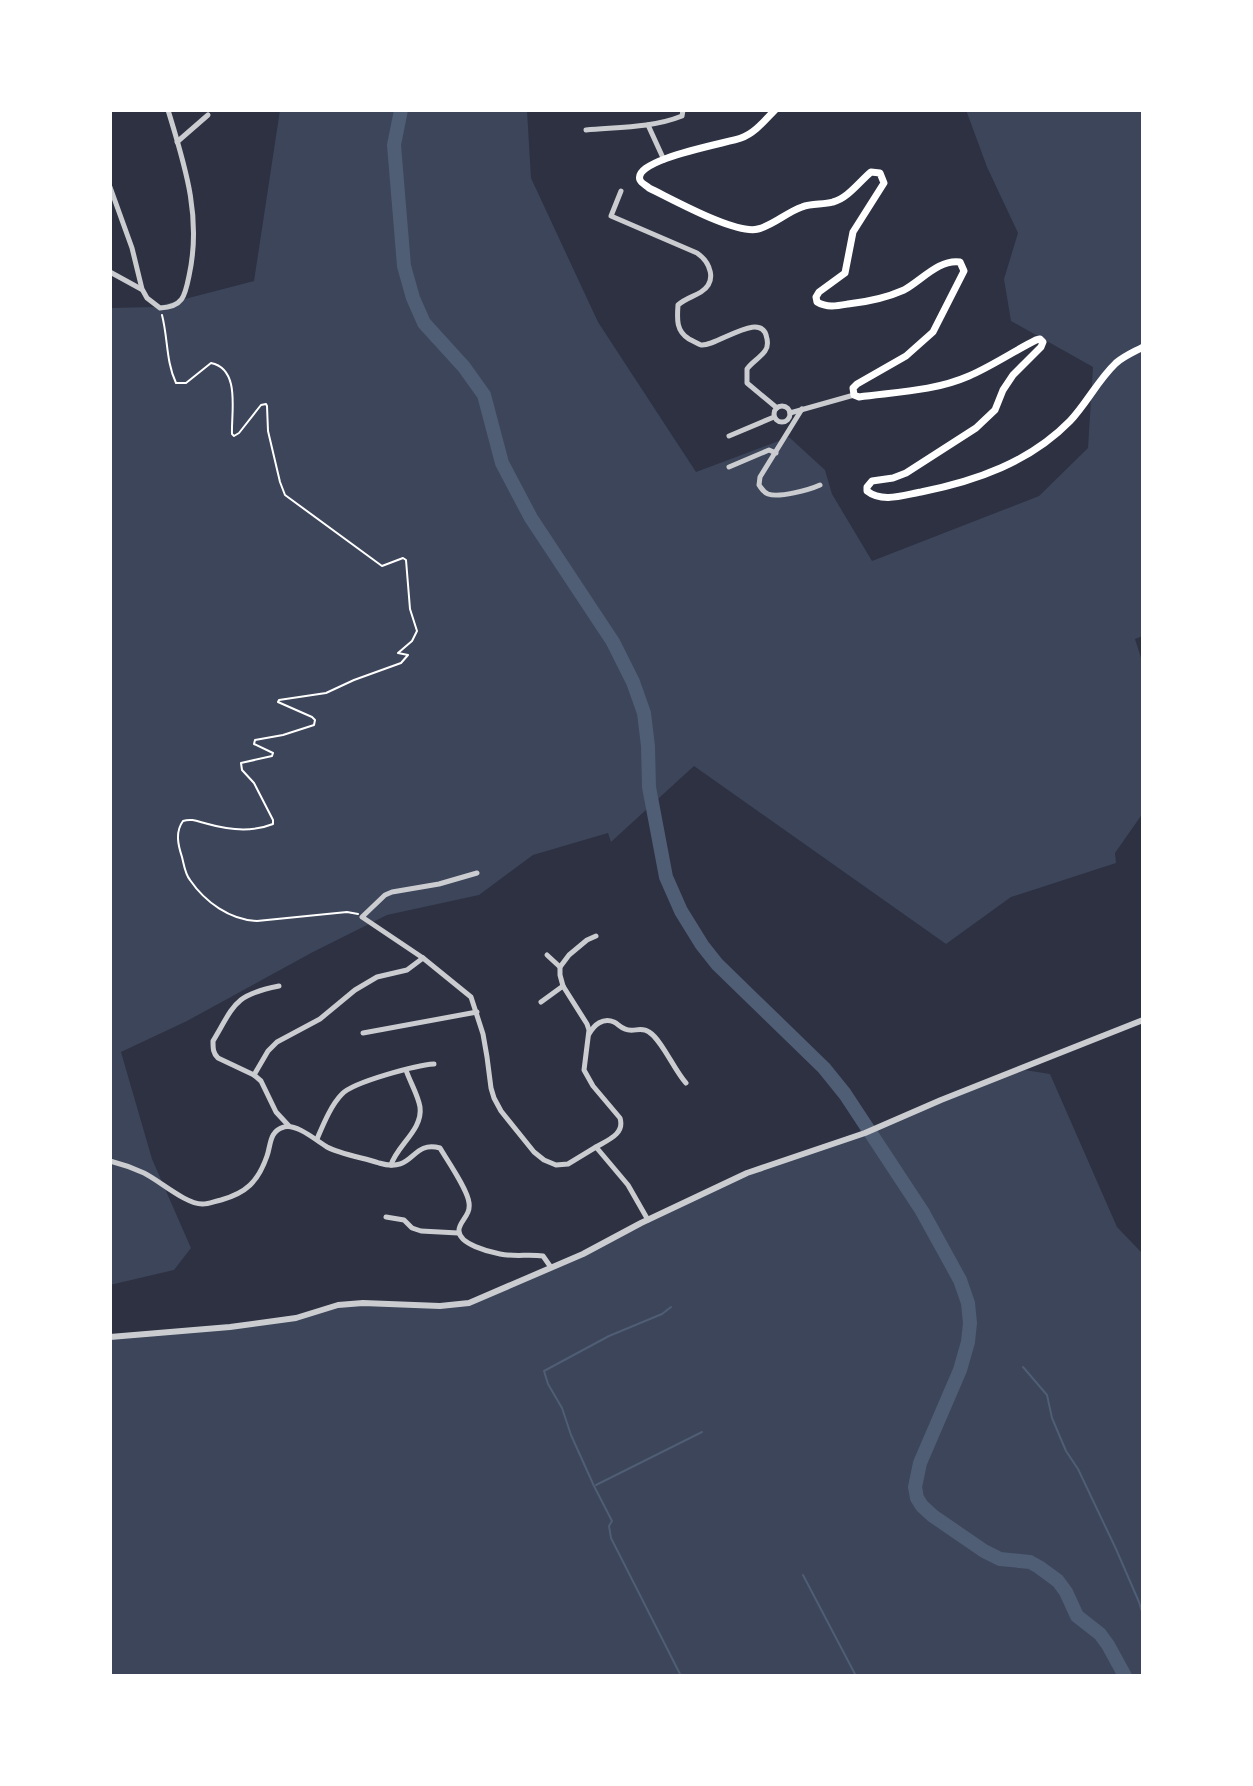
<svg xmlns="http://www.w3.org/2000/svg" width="1253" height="1786" viewBox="0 0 1253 1786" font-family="'Alegreya Sans',sans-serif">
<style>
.green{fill:#3c4559}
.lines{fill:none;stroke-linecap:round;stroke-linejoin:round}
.stream{stroke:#4f5d75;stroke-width:2}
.river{stroke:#4f5d75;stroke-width:14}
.path{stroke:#fff;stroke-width:2}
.minor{stroke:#caccd0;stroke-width:5}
.tertiary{stroke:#caccd0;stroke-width:6}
.primary{stroke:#fff;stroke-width:7}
</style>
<rect width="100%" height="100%" fill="#2d3142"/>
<g class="green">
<polygon points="280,110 527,110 531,178 598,322 696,472 789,437 825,470 832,494 872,561 1039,496 1088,448 1093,367 1011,321 1004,279 1018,233 987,167 966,110 1143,110 1143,636 1135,639 1143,664 1143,813 1115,853 1116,863 1011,897 946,944 694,766 611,842 608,833 533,855 479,895 387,915 313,952 187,1021 121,1052 152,1159 191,1248 174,1270 110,1285 110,308 154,307 254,281"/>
<polygon points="1025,1070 1050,1074 1117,1227 1143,1254 1143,1676 110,1676 110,1337 296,1318 338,1305 455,1305 497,1292 747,1173 865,1133"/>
</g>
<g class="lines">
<g class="stream">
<polyline points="671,1307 662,1314 609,1336 544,1371 548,1384 562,1408 571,1435 594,1486 612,1521 609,1526 611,1538 681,1676"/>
<polyline points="1023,1367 1047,1395 1052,1418 1066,1451 1078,1469 1116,1549 1139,1602 1143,1615"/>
<polyline points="596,1485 702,1432"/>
<polyline points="803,1575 856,1676"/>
</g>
<polyline class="river" points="401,110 394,145 404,266 413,298 424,323 464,367 484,395 502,463 531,518 613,642 633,682 644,713 648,746 649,787 666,877 681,911 702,945 717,964 824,1068 845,1094 922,1211 960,1280 968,1303 970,1323 968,1342 960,1370 920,1463 915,1487 917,1498 922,1506 933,1516 984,1551 1000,1559 1030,1562 1039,1567 1058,1581 1066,1592 1077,1616 1100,1634 1108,1645 1125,1676"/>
<path class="path" d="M 162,315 C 168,338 166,362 176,383 L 186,383 L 211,363 C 241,369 231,413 232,434 L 234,436 L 239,433 L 261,405 L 266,404 L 267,406 L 268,431 L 280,482 L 285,495 L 382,566 L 403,558 L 406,560 L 410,609 L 417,631 L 412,641 L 398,653 L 408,655 L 401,663 L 354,680 L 326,693 L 279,700 L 278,702 L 312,717 L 315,720 L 314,725 L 283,735 L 255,740 L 254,744 L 273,753 L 272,756 L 241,763 L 242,770 L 254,783 L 273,820 L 273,824 C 253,832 229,830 208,824 C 199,822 192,818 183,821 C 175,832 178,845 182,857 C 184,865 185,874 190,880 C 205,902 230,920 257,921 L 347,912 L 358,914"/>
<g class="minor">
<polyline points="648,125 664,160"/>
<path d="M 586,130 C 617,127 652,128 682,116 L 683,110"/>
<polyline points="177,142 208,115"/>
<path d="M 110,187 L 132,248 L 142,289 L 147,298 L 160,308 C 183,307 185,296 189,276 C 202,217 185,166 168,110"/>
<path d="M 621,191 L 611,216 L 697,253 C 710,262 718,281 701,292 C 693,297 686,298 678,305 C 677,319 676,331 689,339 C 691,340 698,344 701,345 C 717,347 763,308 767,339 C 768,344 768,347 765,351 C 760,358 752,362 747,369 L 747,383 L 777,408"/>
<polyline points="110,272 141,289"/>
<circle cx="782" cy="414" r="8"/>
<path d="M 802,409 L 760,477 L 759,485 C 762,489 763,492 768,494 C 779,498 809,490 820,485"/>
<polyline points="790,413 854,395"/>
<polyline points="729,436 774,417"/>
<polyline points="729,467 769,450 776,453"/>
<polyline points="477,873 439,884 392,892 385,895 362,917 423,958 471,997 483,1034 487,1057 491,1088 494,1098 501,1111 534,1152 544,1160 556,1165 568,1164 596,1147 628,1185 648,1220"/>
<polyline points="547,955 560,967"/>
<path d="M 279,986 C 234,995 235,1004 213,1041 C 213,1049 213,1053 218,1058 L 254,1075 L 261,1081 L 276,1112 L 289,1126"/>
<polyline points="541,1002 563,986"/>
<polyline points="363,1033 477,1012"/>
<path d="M 589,1034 C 594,1025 603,1017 614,1022 C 618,1024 621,1028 625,1029 C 633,1033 641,1026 649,1032 C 662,1040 674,1070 686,1083"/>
<polyline points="254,1075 268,1051 277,1042 320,1019 355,990 377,977 407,970 423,958"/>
<path d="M 317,1139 C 323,1125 331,1105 342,1094 C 353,1082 417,1065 434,1064"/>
<path d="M 596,1147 C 608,1140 625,1134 620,1118 L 593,1086 L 584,1070 L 589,1030 L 587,1024 L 563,986 L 560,975 L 560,967 L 569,955 L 587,940 L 596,936"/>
<path d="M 110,1161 C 122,1164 133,1168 144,1173 C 160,1181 187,1205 203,1204 C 209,1204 215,1201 221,1200 C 246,1193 258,1182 267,1156 C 271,1145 269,1131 284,1127 C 296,1123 317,1141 327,1147 C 340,1154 364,1158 379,1163 C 415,1174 410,1140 440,1148 C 447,1160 468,1190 469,1203 C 471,1216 458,1222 459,1231 C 459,1244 489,1252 500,1254 C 514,1257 529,1254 543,1256 L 550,1266"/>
<path d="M 391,1165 C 397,1145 423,1130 420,1107 C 418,1095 410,1082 406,1070"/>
<polyline points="386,1217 404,1220 412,1228 421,1231 458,1233"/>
</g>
<polyline class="tertiary" points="110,1337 230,1327 296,1318 338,1305 363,1303 440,1306 469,1303 583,1254 641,1223 747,1173 865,1133 941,1100 1143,1020"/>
<path class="primary" d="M 775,110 C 765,120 755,133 741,138 C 728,143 632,159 640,180 C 641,183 647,186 649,188 C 672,199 736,235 758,229 C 774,225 787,212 802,207 C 812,203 823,205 833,202 C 848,198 859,182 871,172 L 880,173 L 884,183 L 853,232 L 845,273 L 819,292 L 816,297 L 817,302 C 827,308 837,306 848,304 C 867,302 886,298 904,290 C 922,280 939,259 960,262 L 964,271 L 933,332 L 906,356 L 857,384 L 853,388 L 854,395 L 859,397 C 896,392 935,391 969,376 C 992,366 1014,351 1036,340 L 1040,339 L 1043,342 L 1041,347 L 1013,375 L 1003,390 L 995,410 L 976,428 L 906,473 L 893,478 L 872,481 L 867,487 L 867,491 C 882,503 904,495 921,492 C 976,481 1030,462 1070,421 C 1087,403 1098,380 1116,363 C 1124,356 1134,352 1143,347"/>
</g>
<rect width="1253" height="1786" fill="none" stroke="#ffffff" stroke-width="224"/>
</svg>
